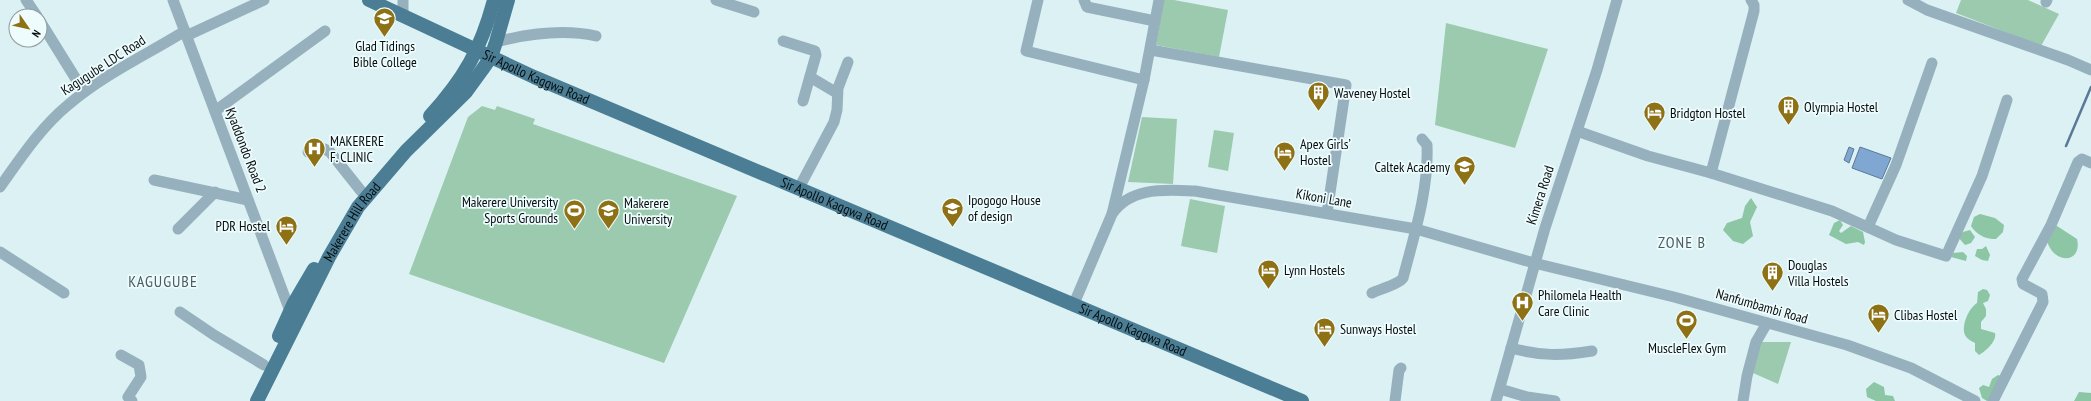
<svg xmlns="http://www.w3.org/2000/svg" width="2091" height="401" viewBox="0 0 2091 401" font-family="'PT Sans Narrow',sans-serif">
<style>
.green{fill:#9ccaaf}
.forest{fill:#8cc6a5}
.water{fill:#80a7d2;stroke:#5b7997}
.lines{fill:none;stroke-linecap:round;stroke-linejoin:round}
.stream{stroke:#5b7997;stroke-width:2.5}
.minor{stroke:#96b1bd;stroke-width:11}
.major{stroke:#4b7e95;stroke-width:14}
.labels{text-anchor:middle;dominant-baseline:central;stroke-width:3.5;stroke-linejoin:round;paint-order:stroke}
.poi-label{font-size:14px;fill:#060d0e;stroke:#effcfe;text-anchor:start}
.street-label{font-size:14px;fill:#060d0e;stroke:#effcfe}
.quarter-label{font-size:16px;letter-spacing:1px;fill:#495c5e;stroke:#effcfe}
</style>
<rect width="100%" height="100%" fill="#dbf1f3"/>
<g class="green">
<polygon points="1164,0 1174,0 1228,10 1219,57 1156,45"/>
<polygon points="1961,0 2028,0 2059,14 2041,46 1956,13"/>
<polygon points="1446,23 1548,49 1515,148 1435,125"/>
<polygon points="482,106 495,110 497,106 535,119 533,124 737,196 664,363 409,274 468,117"/>
<polygon points="1142,117 1177,119 1173,184 1128,182"/>
<polygon points="1214,130 1234,133 1228,171 1208,167"/>
<polygon points="1190,199 1225,206 1217,253 1181,246"/>
<polygon points="1757,342 1791,342 1778,384 1753,373"/>
</g>
<g class="forest">
<polygon points="1751,198 1757,207 1750,222 1753,236 1743,244 1733,241 1723,230 1727,223 1742,218 1745,206"/>
<path d="M 1980,214 L 1995,218 L 2004,225 L 2003,232 L 1996,239 C 1986,240 1976,234 1971,226 L 1974,217 Z"/>
<polygon points="1840,220 1843,225 1839,231 1841,233 1851,226 1863,232 1865,242 1864,245 1858,242 1846,244 1829,235 1834,223"/>
<path d="M 2057,226 L 2077,239 C 2081,255 2069,264 2055,254 C 2050,250 2048,243 2045,238 L 2050,228 Z"/>
<polygon points="1970,230 1975,237 1971,243 1965,245 1958,237 1963,232"/>
<polygon points="1986,246 1990,255 1988,261 1982,260 1975,256 1977,249 1982,249"/>
<polygon points="1963,252 1967,256 1966,261 1951,257 1953,253"/>
<path d="M 1983,289 L 1987,290 L 1990,295 L 1988,301 L 1983,303 L 1986,309 L 1986,316 L 1981,322 L 1981,329 L 1995,333 C 1997,341 1986,351 1979,355 L 1975,351 L 1975,343 C 1971,341 1967,339 1965,335 C 1961,325 1969,308 1977,303 L 1978,292 Z"/>
<polygon points="1998,375 2001,376 1992,399 1987,401 1982,398 1979,388 1983,385 1989,387 1992,379"/>
<polygon points="1874,382 1884,387 1885,395 1893,396 1895,401 1876,401 1867,397 1866,389"/>
<polygon points="2079,392 2091,393 2091,401 2074,401"/>
</g>
<g class="water">
<polygon points="1849,147 1854,149 1849,163 1844,160"/>
<polygon points="1860,147 1891,158 1882,179 1852,168"/>
</g>
<g class="lines">
<polyline class="stream" points="2066,146 2091,87"/>
<g class="minor">
<polyline points="26,0 37,16"/>
<polyline points="173,0 290,311"/>
<polyline points="716,0 754,12"/>
<polyline points="1038,0 1026,51 1144,80"/>
<polyline points="1084,0 1087,7 1155,21"/>
<polyline points="1908,0 1927,10 2068,60 2091,70"/>
<polyline points="2046,2 2047,0"/>
<polyline points="403,16 403,0"/>
<polyline points="40,21 84,92"/>
<polyline points="186,36 264,0"/>
<polyline points="783,41 815,51 816,55 803,101"/>
<path d="M 496,42 C 527,34 564,29 596,36"/>
<polyline points="1151,50 1346,85 1327,213"/>
<polyline points="810,77 837,93"/>
<polyline points="215,111 325,31"/>
<polyline points="1577,131 1648,156 1711,173 1832,211 1896,240 1946,256 1982,176 2007,100"/>
<path d="M 308,152 C 317,148 322,146 330,152 L 361,191"/>
<polyline points="1711,173 1754,11 1754,5 1751,0"/>
<polyline points="154,180 248,200"/>
<path d="M 0,187 C 20,159 41,127 68,105 C 103,75 146,55 185,31"/>
<polyline points="799,188 834,122 837,110 838,88 848,62"/>
<path d="M 1112,214 C 1131,186 1166,190 1195,191 L 1416,229 L 1534,263 L 1674,297 L 1847,345 L 1911,368 L 1975,401"/>
<polyline points="1868,227 1896,165 1932,63"/>
<polyline points="178,229 215,192"/>
<polyline points="0,252 64,293"/>
<path d="M 1372,293 C 1380,289 1399,284 1403,278 C 1414,236 1429,189 1427,145 L 1422,139"/>
<polyline points="1073,306 1112,214 1144,80 1159,0"/>
<polyline points="180,312 214,335 264,365"/>
<path d="M 1511,348 C 1541,356 1561,356 1592,351"/>
<polyline points="121,355 139,365 141,377 128,397 132,401"/>
<polyline points="1500,389 1527,397 1555,401"/>
<polyline points="1395,401 1399,370 1401,368"/>
<polyline points="1496,401 1545,228 1597,70 1617,0"/>
<polyline points="1743,401 1747,376 1756,342 1767,323"/>
<polyline points="1993,401 2043,302 2042,294 2023,284 2022,279 2051,225 2078,162 2082,159 2091,163"/>
</g>
<g class="major">
<path id="s1" d="M 369,0 L 534,77 L 1302,401"/>
<path d="M 430,116 C 464,79 481,49 494,0"/>
<polyline points="279,336 294,303 314,269"/>
<path id="s2" d="M 257,401 L 329,257 L 358,207 L 406,151 L 466,92 L 482,70 L 491,57 L 496,42 L 508,0"/>
</g>
</g>
<defs>
<symbol id="university-pin" viewBox="-11 -11 22 30"><path d="M0 17L-7.5 6A9.5 9.5 0 1 1 7.5 6Z" fill="#8e7115" stroke="#effcfe"/><path d="M0-5L7-2L0 1L-7-2ZM-4 1L0 2.5L4 1V4Q0 6-4 4Z" fill="#fff"/></symbol>
<symbol id="building-pin" viewBox="-11 -11 22 30"><path d="M0 17L-7.5 6A9.5 9.5 0 1 1 7.5 6Z" fill="#8e7115" stroke="#effcfe"/><path d="M-4-6H4V6H1V3H-1V6H-4ZM-2.5-4.3h1.7v1.8h-1.7ZM.8-4.3h1.7v1.8H.8ZM-2.5-1h1.7V.8h-1.7ZM.8-1h1.7V.8H.8Z" fill="#fff"/></symbol>
<symbol id="hotel-pin" viewBox="-11 -11 22 30"><path d="M0 17L-7.5 6A9.5 9.5 0 1 1 7.5 6Z" fill="#8e7115" stroke="#effcfe"/><path d="M-6-4.5h1.5V1H6V5H4.5V3h-9V5H-6ZM-4 0a1.8 1.8 0 1 1 3.6 0ZM.5 0V-2.5h3Q6-2.5 6 0Z" fill="#fff"/></symbol>
<symbol id="hospital-pin" viewBox="-11 -11 22 30"><path d="M0 17L-7.5 6A9.5 9.5 0 1 1 7.5 6Z" fill="#8e7115" stroke="#effcfe"/><path d="M-5-5h3v3.5h4V-5h3V5h-3V1.5h-4V5h-3Z" fill="#fff"/></symbol>
<symbol id="school-pin" viewBox="-11 -11 22 30"><path d="M0 17L-7.5 6A9.5 9.5 0 1 1 7.5 6Z" fill="#8e7115" stroke="#effcfe"/><path d="M0-5L7-2L0 1L-7-2ZM-4 1L0 2.5L4 1V4Q0 6-4 4Z" fill="#fff"/></symbol>
<symbol id="stadium-pin" viewBox="-11 -11 22 30"><path d="M0 17L-7.5 6A9.5 9.5 0 1 1 7.5 6Z" fill="#8e7115" stroke="#effcfe"/><path d="M0-5a6.5 5 0 1 0 0 10a6.5 5 0 1 0 0-10ZM-3.5-1.8h7v3.6h-7Z" fill="#fff"/></symbol>
</defs>
<g fill-rule="evenodd">
<use href="#university-pin" x="372" y="6" width="25" height="34"/>
<use href="#building-pin" x="1306" y="80" width="25" height="34"/>
<use href="#building-pin" x="1776" y="94" width="25" height="34"/>
<use href="#hotel-pin" x="1642" y="100" width="25" height="34"/>
<use href="#hospital-pin" x="302" y="136" width="25" height="34"/>
<use href="#hotel-pin" x="1272" y="140" width="25" height="34"/>
<use href="#school-pin" x="1452" y="154" width="25" height="34"/>
<use href="#university-pin" x="940" y="196" width="25" height="34"/>
<use href="#stadium-pin" x="562" y="198" width="25" height="34"/>
<use href="#university-pin" x="596" y="198" width="25" height="34"/>
<use href="#hotel-pin" x="274" y="214" width="25" height="34"/>
<use href="#hotel-pin" x="1256" y="258" width="25" height="34"/>
<use href="#building-pin" x="1760" y="260" width="25" height="34"/>
<use href="#hospital-pin" x="1510" y="290" width="25" height="34"/>
<use href="#hotel-pin" x="1866" y="302" width="25" height="34"/>
<use href="#stadium-pin" x="1674" y="308" width="25" height="34"/>
<use href="#hotel-pin" x="1312" y="316" width="25" height="34"/>
</g>
<g class="labels">
<g class="poi-label">
<text x="385" y="46" text-anchor="middle">Glad Tidings<tspan x="385" dy="16">Bible College</tspan></text>
<text x="1334" y="93">Waveney Hostel</text>
<text x="1804" y="107">Olympia Hostel</text>
<text x="1670" y="113">Bridgton Hostel</text>
<text x="330" y="141">MAKERERE<tspan x="330" dy="16">F. CLINIC</tspan></text>
<text x="1300" y="144">Apex Girls’<tspan x="1300" dy="16">Hostel</tspan></text>
<text x="1450" y="167" text-anchor="end">Caltek Academy</text>
<text x="968" y="200">Ipogogo House<tspan x="968" dy="16">of design</tspan></text>
<text x="558" y="202" text-anchor="end">Makerere University<tspan x="558" dy="16">Sports Grounds</tspan></text>
<text x="624" y="203">Makerere<tspan x="624" dy="16">University</tspan></text>
<text x="270" y="226" text-anchor="end">PDR Hostel</text>
<text x="1788" y="265">Douglas<tspan x="1788" dy="16">Villa Hostels</tspan></text>
<text x="1284" y="270">Lynn Hostels</text>
<text x="1538" y="295">Philomela Health<tspan x="1538" dy="16">Care Clinic</tspan></text>
<text x="1894" y="315">Clibas Hostel</text>
<text x="1340" y="329">Sunways Hostel</text>
<text x="1687" y="348" text-anchor="middle">MuscleFlex Gym</text>
</g>
<g class="street-label">
<text transform="translate(103 65) rotate(-33)">Kagugube LDC Road</text>
<text stroke="none"><textPath href="#s1" startOffset="184">Sir Apollo Kaggwa Road</textPath></text>
<text transform="translate(246 150) rotate(69)">Kyaddondo Road 2</text>
<text transform="translate(1540 195) rotate(-72)">Kimera Road</text>
<text transform="translate(1324 198) rotate(10)">Kikoni Lane</text>
<text stroke="none"><textPath href="#s1" startOffset="508">Sir Apollo Kaggwa Road</textPath></text>
<text stroke="none"><textPath href="#s2" startOffset="203">Makerere Hill Road</textPath></text>
<text transform="translate(1762 306) rotate(16)">Nanfumbambi Road</text>
<text stroke="none"><textPath href="#s1" startOffset="832">Sir Apollo Kaggwa Road</textPath></text>
</g>
<g class="quarter-label">
<text x="1682" y="242">ZONE B</text>
<text x="163" y="281">KAGUGUBE</text>
</g>
</g>
<g transform="translate(28 28) rotate(124)"><circle r="19" fill="#effcfe" stroke="#929c9e"/>
<path d="M0-3L7 15L0 10L-7 15Z" fill="#8e7115"/>
<text y="-6" font-size="11" font-weight="bold" text-anchor="middle" fill="#060d0e">N</text>
</g>
</svg>
